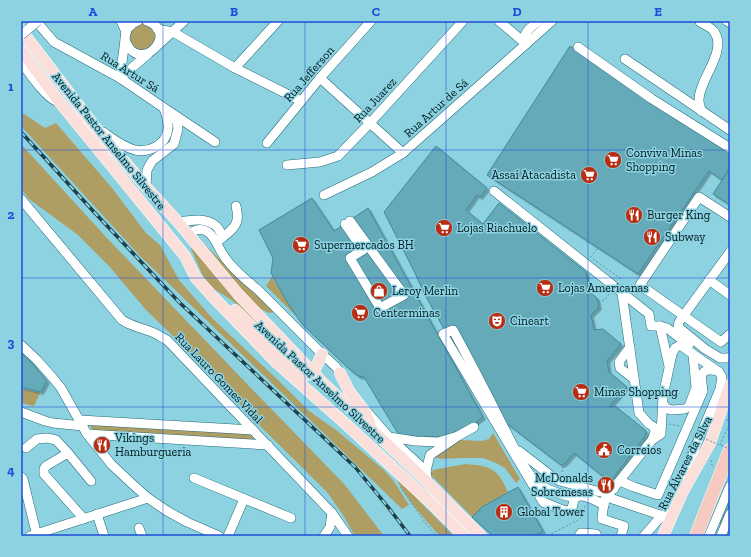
<svg xmlns="http://www.w3.org/2000/svg" width="751" height="557" viewBox="0 0 751 557" font-family="'Zilla Slab',serif">
<style>
.green{fill:#af9e64}
.building{fill:#65aab9;stroke:#428896;filter:url(#shadow)}
.lines{fill:none;stroke-linecap:round;stroke-linejoin:round}
.minor-casing{stroke:#236c79;stroke-width:10}
.major-casing{stroke:#fff;stroke-width:12}
.highway-casing{stroke:#fff;stroke-width:14}
.path{stroke:#5e95a1;stroke-width:1;stroke-dasharray:2 2;stroke-linecap:butt}
.minor{stroke:#fff;stroke-width:9}
.major{stroke:#fadfda;stroke-width:11}
.highway{stroke:#f6cac1;stroke-width:13}
.rail-casing{stroke:#1e4048;stroke-width:3.5}
.rail{stroke:#8dd2e1;stroke-width:2;stroke-dasharray:6;stroke-linecap:butt}
.minor-bridge-casing{stroke:#236c79;stroke-width:10;stroke-linecap:butt}
.path-bridge{stroke:#5e95a1;stroke-width:1;stroke-dasharray:2 2;stroke-linecap:butt}
.minor-bridge{stroke:#fff;stroke-width:9}
.grid{fill:none;stroke:#1d4ed8;stroke-width:1;stroke-opacity:0.55}
.labels{text-anchor:middle;dominant-baseline:central;stroke-width:3;stroke-linejoin:round;paint-order:stroke}
.street-label{font-size:12px;fill:#00191f;stroke:#8dd2e1}
.poi-label{font-size:12px;fill:#00191f;stroke:#8dd2e1;text-anchor:start}
.neatline{fill:none;stroke:#1d4ed8;stroke-width:1.5}
.grid-label{font-size:13px;text-anchor:middle;font-weight:bold;fill:#1d4ed8}
</style>
<defs>
<filter id="shadow"><feDropShadow dx="2.5" dy="2.5" stdDeviation="0" flood-color="#0004"/></filter>
</defs>
<rect width="100%" height="100%" fill="#8dd2e1"/>
<g class="green">
<polygon points="140,22 145,22 154,27 157,42 141,52 129,44 129,31"/>
<polygon points="21,112 45,128 56,123 112,188 146,233 160,245 179,280 213,319 277,379 309,411 336,430 384,470 393,480 409,505 402,509 140,256 21,126"/>
<polygon points="21,144 106,237 251,388 345,485 384,536 355,536 343,515 327,492 264,430 204,366 146,310 109,266 78,235 29,199 21,189"/>
<polygon points="204,244 274,312 269,313 259,308 241,289 204,245"/>
<polygon points="192,247 233,296 307,371 278,347 239,306 230,299 214,289 207,282 203,276 191,249"/>
<polygon points="272,277 296,316 266,286"/>
<polygon points="21,389 40,393 34,406 21,403"/>
<polygon points="89,424 249,433 255,440 93,430"/>
<polygon points="493,433 520,479 516,483 505,468 496,463 483,458 461,458 443,459 433,457 447,446 461,440 481,441 489,439"/>
<path d="M 465,464 C 481,465 494,466 502,480 C 504,484 506,488 508,492 L 482,507 L 472,517 L 430,474 L 433,470 Z"/>
<path d="M 397,478 L 401,481 L 424,506 L 454,536 L 440,536 C 431,527 398,489 397,478 Z"/>
</g>
<g class="building">
<polygon points="570,46 730,152 730,168 722,180 709,171 638,274 487,175"/>
<polygon points="436,146 487,188 480,197 477,195 466,210 483,224 499,203 586,272 589,292 597,298 599,307 591,315 594,330 603,329 621,344 607,361 609,372 627,387 609,407 615,406 645,430 646,435 613,478 606,479 574,453 564,464 561,465 489,410 424,293 414,271 384,212"/>
<polygon points="730,168 730,205 713,194"/>
<polygon points="312,198 334,231 368,208 483,417 466,430 449,437 400,437 364,377 358,376 347,367 302,324 287,302 271,273 273,258 259,230"/>
<polygon points="21,353 34,365 36,368 47,381 41,392 21,387"/>
<polygon points="518,487 543,531 533,536 493,536 472,517 482,507"/>
<polygon points="728,501 730,502 730,505 722,524 718,523"/>
</g>
<g class="lines">
<defs>
<g id="minor">
<polyline points="36,21 54,42 120,78 164,108 215,142"/>
<polyline points="121,21 126,32"/>
<polyline points="499,21 526,44"/>
<polyline points="727,21 730,23"/>
<path d="M 700,22 C 705,25 713,28 715,33 C 727,52 698,81 699,101 C 699,104 701,108 701,111"/>
<polyline points="157,29 173,32 235,68 301,101"/>
<path d="M 125,40 C 139,77 181,33 147,21"/>
<path d="M 524,42 C 523,32 531,27 539,21"/>
<polyline points="157,46 184,21"/>
<polyline points="578,47 652,99 730,148"/>
<polyline points="625,59 730,130"/>
<path d="M 21,62 C 28,71 45,97 56,101"/>
<polyline points="235,68 278,21"/>
<path d="M 120,78 L 125,40 C 125,31 129,24 138,21"/>
<polyline points="120,78 148,54"/>
<polyline points="320,78 403,153"/>
<path d="M 103,132 C 113,139 123,147 135,150 C 149,153 166,145 168,129 C 169,122 166,115 164,108"/>
<polyline points="267,143 320,78 371,21"/>
<polyline points="287,165 320,162 338,156 370,123 463,21"/>
<polyline points="146,187 147,170 152,161 174,144 178,129 177,121 170,115"/>
<polyline points="494,191 649,314 651,326 660,326 667,328 689,345"/>
<polyline points="324,195 372,172 403,153 552,21"/>
<path d="M 21,199 L 122,320 C 131,326 139,327 149,331 C 156,333 161,337 167,340 L 332,513 L 348,536"/>
<polyline points="730,217 699,197 640,285 721,342 730,334"/>
<path d="M 178,222 C 191,220 206,217 216,226 C 219,229 221,233 223,237 L 217,242"/>
<polyline points="345,224 363,250 350,258 380,308 404,295 350,221"/>
<path d="M 188,234 C 195,230 201,227 208,232 C 216,238 218,248 224,256 C 231,267 246,280 257,289 L 322,354 L 336,367 L 343,377"/>
<path d="M 223,237 C 236,227 240,222 236,206"/>
<polyline points="730,252 684,315 679,322 678,327 705,349 720,358 728,358 730,357"/>
<polyline points="709,280 730,295"/>
<polyline points="622,293 639,413 649,424 654,427 655,432 652,440"/>
<polyline points="660,326 669,366"/>
<polyline points="21,345 37,360 53,378 61,388 87,434 111,464 129,481 148,498 167,511 187,522 219,536"/>
<polyline points="630,347 619,362 620,368 634,379"/>
<polyline points="663,404 666,408 671,410 685,409 689,406 696,388 693,354"/>
<polyline points="21,412 45,421 53,423 83,426"/>
<polyline points="367,412 389,437 426,471 428,483"/>
<polyline points="80,420 253,430"/>
<polyline points="87,434 268,445"/>
<polyline points="389,437 415,441 438,442 458,436"/>
<polyline points="26,448 37,439 47,438 56,440 68,453 46,466 44,469 44,474 84,519"/>
<polyline points="519,451 550,475 560,481 600,492 606,492 614,489"/>
<polyline points="68,453 91,481"/>
<polyline points="426,471 430,455 458,436 474,427"/>
<polyline points="21,477 23,479 37,536"/>
<polyline points="194,478 291,518"/>
<path d="M 620,481 L 634,487 L 658,495 L 703,391 C 701,376 698,367 718,371"/>
<polyline points="607,497 663,516"/>
<path d="M 575,498 C 564,495 547,491 539,484 C 524,472 514,446 505,430 C 488,396 471,363 453,330 L 443,334 L 543,502 L 565,511 L 571,510 C 573,507 573,503 574,500 C 579,490 598,502 604,505"/>
<polyline points="97,514 104,536"/>
<polyline points="139,528 142,536"/>
<polyline points="30,536 148,498"/>
<polyline points="228,536 244,499"/>
<polyline points="324,536 330,527 332,513"/>
<polyline points="579,536 581,533 596,534 597,536"/>
<path d="M 621,536 L 624,526 L 602,519 C 602,512 604,506 605,499 L 652,440 L 661,434 L 663,396 L 672,354 L 675,348 L 680,345 L 719,372 L 722,377 L 720,389 L 695,448 L 686,480"/>
<polyline points="644,536 657,521 666,513"/>
<polyline points="709,536 730,486"/>
<polyline points="721,536 730,514"/>
</g>
<g id="major">
<polyline points="21,30 95,127 146,187 178,222 238,294 320,380 428,483 481,536"/>
<polyline points="21,50 58,100 185,256 196,278 214,298 276,362 348,426 430,502 464,536"/>
<path d="M 235,310 L 298,372 C 314,381 316,366 322,354"/>
<polyline points="340,373 349,391 365,412 370,423"/>
<polyline points="663,536 683,491 710,443 726,396 730,385"/>
</g>
<polyline id="highway" points="696,536 730,450"/>
</defs>
<use href="#minor" class="minor-casing"/>
<use href="#major" class="major-casing"/>
<use href="#highway" class="highway-casing"/>
<g class="path">
<polyline points="591,257 598,248"/>
<polyline points="593,259 620,278 619,280"/>
<polyline points="598,301 605,300 609,294"/>
<polyline points="727,421 730,415"/>
<polyline points="669,424 680,426"/>
<polyline points="720,445 730,422"/>
<polyline points="711,460 712,465 713,466"/>
<polyline points="562,472 563,465"/>
<polyline points="676,479 674,483 677,484"/>
<polyline points="400,487 427,525 437,536"/>
<polyline points="549,536 549,535 580,519 586,504"/>
</g>
<use href="#minor" class="minor"/>
<use href="#major" class="major"/>
<use href="#highway" class="highway"/>
<defs>
<polyline id="rail" points="21,132 94,212 180,303 355,467 388,507 410,536"/>
</defs>
<use href="#rail" class="rail-casing"/>
<use href="#rail" class="rail"/>
<defs>
<polyline id="minor-bridge" points="21,35 38,21"/>
</defs>
<use href="#minor-bridge" class="minor-bridge-casing"/>
<polyline class="path-bridge" points="676,479 695,435 730,449"/>
<use href="#minor-bridge" class="minor-bridge"/>
</g>
<path class="grid" d="M 163,21 L 163,536M 305,21 L 305,536M 446,21 L 446,536M 588,21 L 588,536M 21,150 L 730,150M 21,278 L 730,278M 21,407 L 730,407"/>
<defs>
<symbol id="supermarket-disc" viewBox="-11 -11 22 22"><circle r="9.5" fill="#b92d12" stroke="#8dd2e1"/><path d="M-6-5.5h2.5l.6 2H6L4.5 2H-2.5L-4.4-4H-6ZM-1.5 3.2a1.3 1.3 0 1 0 .1 0ZM3 3.2a1.3 1.3 0 1 0 .1 0Z" fill="#fff"/></symbol>
<symbol id="restaurant-disc" viewBox="-11 -11 22 22"><circle r="9.5" fill="#b92d12" stroke="#8dd2e1"/><path d="M-5-6h1v4h1v-4h1v4h1v-4h1v5L-1.5 .5V6h-2V.5L-5-1ZM5-6V6H3V1.5H1.5Q1.5-4 5-6Z" fill="#fff"/></symbol>
<symbol id="shop-disc" viewBox="-11 -11 22 22"><circle r="9.5" fill="#b92d12" stroke="#8dd2e1"/><path d="M-5-2.5h2.3a2.7 3.5 0 0 1 5.4 0H5L5.5 6h-11ZM-1.5-2.5h3a1.5 2.3 0 0 0-3 0Z" fill="#fff"/></symbol>
<symbol id="theatre-disc" viewBox="-11 -11 22 22"><circle r="9.5" fill="#b92d12" stroke="#8dd2e1"/><path d="M-5-5.5Q0-4 5-5.5V0Q5 5 0 6Q-5 5-5 0ZM-3.3-2.5H-1v1.5H-3.3ZM1-2.5H3.3v1.5H1ZM-2.8 1Q0 5.5 2.8 1Z" fill="#fff"/></symbol>
<symbol id="civic-disc" viewBox="-11 -11 22 22"><circle r="9.5" fill="#b92d12" stroke="#8dd2e1"/><path d="M-.6-6.5H3V-4.5H.6V-3L4-1V1h2V6H-6V1h2V-1L-.6-3ZM-1.2 2.5V6h2.4V2.5Z" fill="#fff"/></symbol>
<symbol id="building-disc" viewBox="-11 -11 22 22"><circle r="9.5" fill="#b92d12" stroke="#8dd2e1"/><path d="M-4-6H4V6H1V3H-1V6H-4ZM-2.5-4.3h1.7v1.8h-1.7ZM.8-4.3h1.7v1.8H.8ZM-2.5-1h1.7V.8h-1.7ZM.8-1h1.7V.8H.8Z" fill="#fff"/></symbol>
</defs>
<g fill-rule="evenodd">
<use href="#supermarket-disc" x="603" y="150" width="20" height="20"/>
<use href="#supermarket-disc" x="579" y="165" width="20" height="20"/>
<use href="#restaurant-disc" x="624" y="205" width="20" height="20"/>
<use href="#supermarket-disc" x="434" y="218" width="20" height="20"/>
<use href="#restaurant-disc" x="642" y="227" width="20" height="20"/>
<use href="#supermarket-disc" x="291" y="235" width="20" height="20"/>
<use href="#supermarket-disc" x="535" y="278" width="20" height="20"/>
<use href="#shop-disc" x="369" y="281" width="20" height="20"/>
<use href="#supermarket-disc" x="350" y="303" width="20" height="20"/>
<use href="#theatre-disc" x="487" y="311" width="20" height="20"/>
<use href="#supermarket-disc" x="571" y="382" width="20" height="20"/>
<use href="#restaurant-disc" x="92" y="435" width="20" height="20"/>
<use href="#civic-disc" x="594" y="440" width="20" height="20"/>
<use href="#restaurant-disc" x="596" y="475" width="20" height="20"/>
<use href="#building-disc" x="494" y="502" width="20" height="20"/>
</g>
<g class="labels">
<g class="street-label">
<text transform="translate(130 72) rotate(32)">Rua Artur Sá</text>
<text transform="translate(309 74) rotate(-49)">Rua Jefferson</text>
<text transform="translate(375 100) rotate(-47)">Rua Juarez</text>
<text transform="translate(436 108) rotate(-42)">Rua Artur de Sá</text>
<text transform="translate(109 141) rotate(51)">Avenida Pastor Anselmo Silvestre</text>
<text transform="translate(219 378) rotate(46)">Rua Lauro Gomes Vidal</text>
<text transform="translate(320 382) rotate(43)">Avenida Pastor Anselmo Silvestre</text>
<text transform="translate(685 463) rotate(-63)">Rua Álvares da Silva</text>
</g>
<g class="poi-label">
<text x="626" y="153">Conviva Minas<tspan x="626" dy="14">Shopping</tspan></text>
<text x="576" y="175" text-anchor="end">Assaí Atacadista</text>
<text x="647" y="215">Burger King</text>
<text x="457" y="228">Lojas Riachuelo</text>
<text x="665" y="237">Subway</text>
<text x="314" y="245">Supermercados BH</text>
<text x="558" y="288">Lojas Americanas</text>
<text x="392" y="291">Leroy Merlin</text>
<text x="373" y="313">Centerminas</text>
<text x="510" y="321">Cineart</text>
<text x="594" y="392">Minas Shopping</text>
<text x="115" y="438">Vikings<tspan x="115" dy="14">Hamburgueria</tspan></text>
<text x="617" y="450">Correios</text>
<text x="593" y="478" text-anchor="end">McDonalds<tspan x="593" dy="14">Sobremesas</tspan></text>
<text x="517" y="512">Global Tower</text>
</g>
</g>
<rect width="751" height="557" fill="none" stroke="#8dd2e1" stroke-width="44"/>
<rect x="22" y="22" width="707" height="513" class="neatline"/>
<g class="grid-label">
<text x="93" y="16">A</text>
<text x="234" y="16">B</text>
<text x="376" y="16">C</text>
<text x="517" y="16">D</text>
<text x="658" y="16">E</text>
<text x="11" y="91">1</text>
<text x="11" y="219">2</text>
<text x="11" y="347">3</text>
<text x="11" y="475">4</text>
</g>
</svg>
